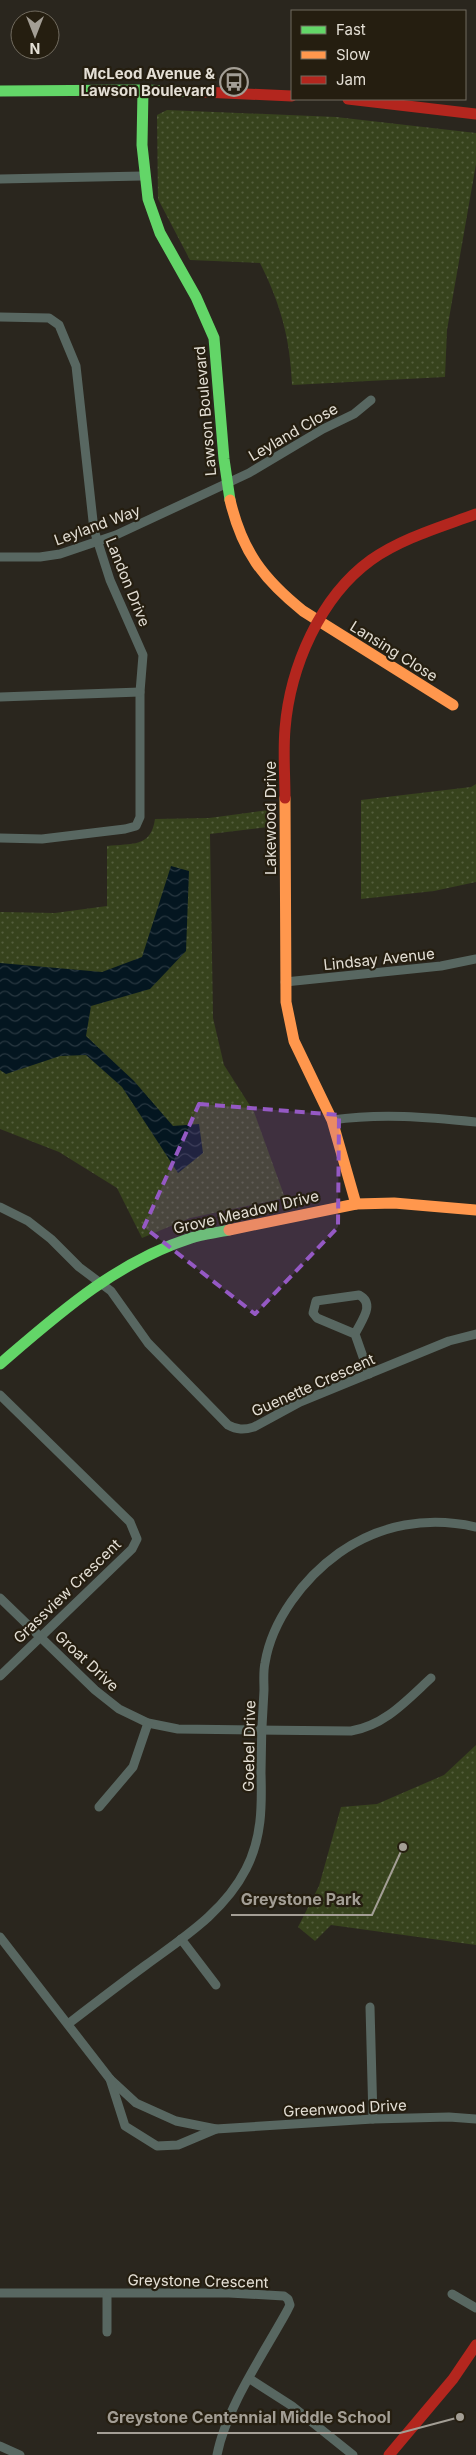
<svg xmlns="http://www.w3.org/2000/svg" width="476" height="2455" viewBox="0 0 476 2455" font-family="Inter,sans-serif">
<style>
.park{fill:url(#park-dots)}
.water{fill:url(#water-waves)}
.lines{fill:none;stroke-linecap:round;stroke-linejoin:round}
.street{stroke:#586761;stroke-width:9}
.fast{stroke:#63d668;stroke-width:11}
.slow{stroke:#ff974d;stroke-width:11}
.jam{stroke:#b3261e;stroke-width:11}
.marked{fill:#9559c4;fill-opacity:0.2;stroke:#9559c4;stroke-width:4;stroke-dasharray:10 6;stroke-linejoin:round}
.labels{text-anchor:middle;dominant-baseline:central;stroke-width:4.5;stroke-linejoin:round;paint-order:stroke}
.poi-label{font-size:15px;font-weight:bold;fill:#e4dfd5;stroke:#251e10;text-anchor:end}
.street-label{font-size:15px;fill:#e4dfd5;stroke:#251e10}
.leader{fill:none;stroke:#a39e95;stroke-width:2}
.callout-dot{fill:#a39e95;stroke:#251e10;stroke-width:2}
.callout-label{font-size:16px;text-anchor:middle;font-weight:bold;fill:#a39e95;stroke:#251e10;stroke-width:4.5;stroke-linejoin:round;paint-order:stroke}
</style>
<defs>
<pattern id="park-dots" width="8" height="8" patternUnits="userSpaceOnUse" patternTransform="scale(1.25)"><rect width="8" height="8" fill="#37431d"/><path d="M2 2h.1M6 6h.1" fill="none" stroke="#545e3d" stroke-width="1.8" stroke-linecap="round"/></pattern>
<pattern id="water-waves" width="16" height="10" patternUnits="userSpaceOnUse" patternTransform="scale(1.25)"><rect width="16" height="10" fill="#041620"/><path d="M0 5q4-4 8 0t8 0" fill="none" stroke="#283740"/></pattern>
</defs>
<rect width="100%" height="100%" fill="#2a261e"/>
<g class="park">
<path d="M 167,110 L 336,117 L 476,133 L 476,164 L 447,330 L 445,377 L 292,385 C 290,338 281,305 260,263 L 190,260 L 158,199 L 157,115 Z"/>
<polygon points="476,784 476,882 434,891 361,899 361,800 471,787"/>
<path d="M 268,810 L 268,827 L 210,834 L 213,1018 L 224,1065 L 254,1112 L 285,1198 L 190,1218 L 142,1238 L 117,1188 L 59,1152 L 0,1129 L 0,912 L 55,913 L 107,906 L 107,846 C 132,843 151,848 155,819 L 209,818 Z"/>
<polygon points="476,1745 476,1945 331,1925 315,1941 298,1927 319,1886 341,1807 377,1804 444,1775"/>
</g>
<polygon class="water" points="171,866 189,871 186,951 150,989 91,1006 86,1036 134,1081 173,1126 199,1124 203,1153 178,1173 122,1087 86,1055 60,1056 6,1074 0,1070 0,963 102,972 142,957"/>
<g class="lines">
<g class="street">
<polyline points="0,179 142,176"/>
<polyline points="0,317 49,318 59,325 76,366 94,530 110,580 143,655 140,692 140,817 136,826 125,829 42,839 0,838"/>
<polyline points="0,557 40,557 60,554 116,535 249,473 323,429 354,414 371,400"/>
<polyline points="0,697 140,692"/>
<polyline points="285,982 441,966 476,959"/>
<path d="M 332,1120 C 381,1113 427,1117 476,1122"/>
<path d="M 0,1207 L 28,1221 L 51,1239 L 79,1267 L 111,1291 L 148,1343 L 228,1425 C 237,1430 244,1430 254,1427 L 300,1402 L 449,1341 L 476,1334"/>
<path d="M 355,1334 C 361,1321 376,1304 359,1295 L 316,1301 L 313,1313 L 317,1318 L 355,1334 L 369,1374"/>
<polyline points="0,1395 130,1522 137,1539 132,1549 0,1676"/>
<path d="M 0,1598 L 95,1690 L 119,1709 L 148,1723 L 178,1729 L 351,1731 C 385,1725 406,1701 431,1678"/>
<polyline points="99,1807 133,1767 148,1723"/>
<polyline points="0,1937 110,2079 136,2103 176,2121 216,2129 373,2119 449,2117 476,2119"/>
<polyline points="181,1939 216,1985"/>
<polyline points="370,2007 373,2119"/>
<path d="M 68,2024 C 94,2004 120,1984 146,1965 C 184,1937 224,1912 246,1869 C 262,1838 262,1806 261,1773 C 261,1745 262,1718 264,1690 C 264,1681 263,1672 265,1663 C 272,1620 304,1578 339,1553 C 380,1524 428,1516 476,1527"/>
<polyline points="110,2079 125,2126 157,2146 178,2145 216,2129"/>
<path d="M 0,2293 L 229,2293 L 284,2296 L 288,2299 L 290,2305 L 287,2311 C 264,2353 226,2408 217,2455"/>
<polyline points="452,2294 476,2308"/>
<polyline points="107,2332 107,2294"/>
<polyline points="250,2379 292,2406 353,2455"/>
<polyline points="0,2446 20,2455"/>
</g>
<g class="fast">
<polyline points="143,90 142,145 148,199 160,233 196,297 214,338 224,459 230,500"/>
<polyline points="0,91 143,90 203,92"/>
<path d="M 0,1364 C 58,1314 116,1262 191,1238 C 203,1234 216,1233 229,1230"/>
</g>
<g class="slow">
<path d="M 230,500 C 242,551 263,579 303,611 L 453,705"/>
<polyline points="285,798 286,1002 294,1041 332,1120 356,1204"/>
<polyline points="229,1230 356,1204 394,1203 476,1210"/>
</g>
<g class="jam">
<polyline points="203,92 292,96"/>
<polyline points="348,99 476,114"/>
<path d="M 285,798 C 285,775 283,752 285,729 C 290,667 320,597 371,560 C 402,538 441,527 476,514"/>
<polyline points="389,2455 453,2379 476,2345"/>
</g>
</g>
<path class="marked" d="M 199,1104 L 339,1115 L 338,1227 L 255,1314 L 144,1227 Z"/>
<defs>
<symbol id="bus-ring" viewBox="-11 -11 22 22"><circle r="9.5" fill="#251e10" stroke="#a39e95" stroke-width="1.5"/><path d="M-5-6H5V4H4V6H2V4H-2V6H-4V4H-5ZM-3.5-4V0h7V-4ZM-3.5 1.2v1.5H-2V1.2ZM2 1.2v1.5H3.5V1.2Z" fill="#a39e95"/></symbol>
</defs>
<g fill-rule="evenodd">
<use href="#bus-ring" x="218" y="66" width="32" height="32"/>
</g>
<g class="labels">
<g class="poi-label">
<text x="215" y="73">McLeod Avenue &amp;<tspan x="215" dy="17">Lawson Boulevard</tspan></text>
</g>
<g class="street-label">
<text transform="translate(205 411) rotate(-95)">Lawson Boulevard</text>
<text transform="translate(293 432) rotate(-30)">Leyland Close</text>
<text transform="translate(97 525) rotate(-20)">Leyland Way</text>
<text transform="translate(128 582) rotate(68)">Landon Drive</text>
<text transform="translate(394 651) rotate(32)">Lansing Close</text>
<text transform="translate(270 818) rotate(-90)">Lakewood Drive</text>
<text transform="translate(379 959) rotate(-6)">Lindsay Avenue</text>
<text transform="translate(246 1212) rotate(-13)">Grove Meadow Drive</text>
<text transform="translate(313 1385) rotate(-24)">Guenette Crescent</text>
<text transform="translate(67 1591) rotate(-44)">Grassview Crescent</text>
<text transform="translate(87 1661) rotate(43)">Groat Drive</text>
<text transform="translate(249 1746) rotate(-89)">Goebel Drive</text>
<text transform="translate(345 2108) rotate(-3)">Greenwood Drive</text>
<text transform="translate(198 2281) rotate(1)">Greystone Crescent</text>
</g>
</g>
<path class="leader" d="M403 1847L372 1915H231M460 2417L400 2433H97"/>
<g class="callout-dot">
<circle cx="403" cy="1847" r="5"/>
<circle cx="460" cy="2417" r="5"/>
</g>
<g class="callout-label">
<text x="301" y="1905">Greystone Park</text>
<text x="249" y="2423">Greystone Centennial Middle School</text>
</g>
<rect x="291" y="10" width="175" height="90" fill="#251e10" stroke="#716b5f"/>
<rect x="301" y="26" width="25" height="8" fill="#63d668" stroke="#716b5f"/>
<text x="336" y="35" font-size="15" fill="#e4dfd5">Fast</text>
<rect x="301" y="51" width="25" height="8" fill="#ff974d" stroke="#716b5f"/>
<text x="336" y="60" font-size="15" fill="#e4dfd5">Slow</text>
<rect x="301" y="76" width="25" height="8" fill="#b3261e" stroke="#716b5f"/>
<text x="336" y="85" font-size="15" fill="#e4dfd5">Jam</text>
<g transform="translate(35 35) rotate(180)"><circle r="24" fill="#251e10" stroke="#716b5f"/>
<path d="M0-4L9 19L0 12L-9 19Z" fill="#a39e95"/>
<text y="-8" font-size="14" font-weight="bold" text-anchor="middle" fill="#e4dfd5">N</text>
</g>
</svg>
